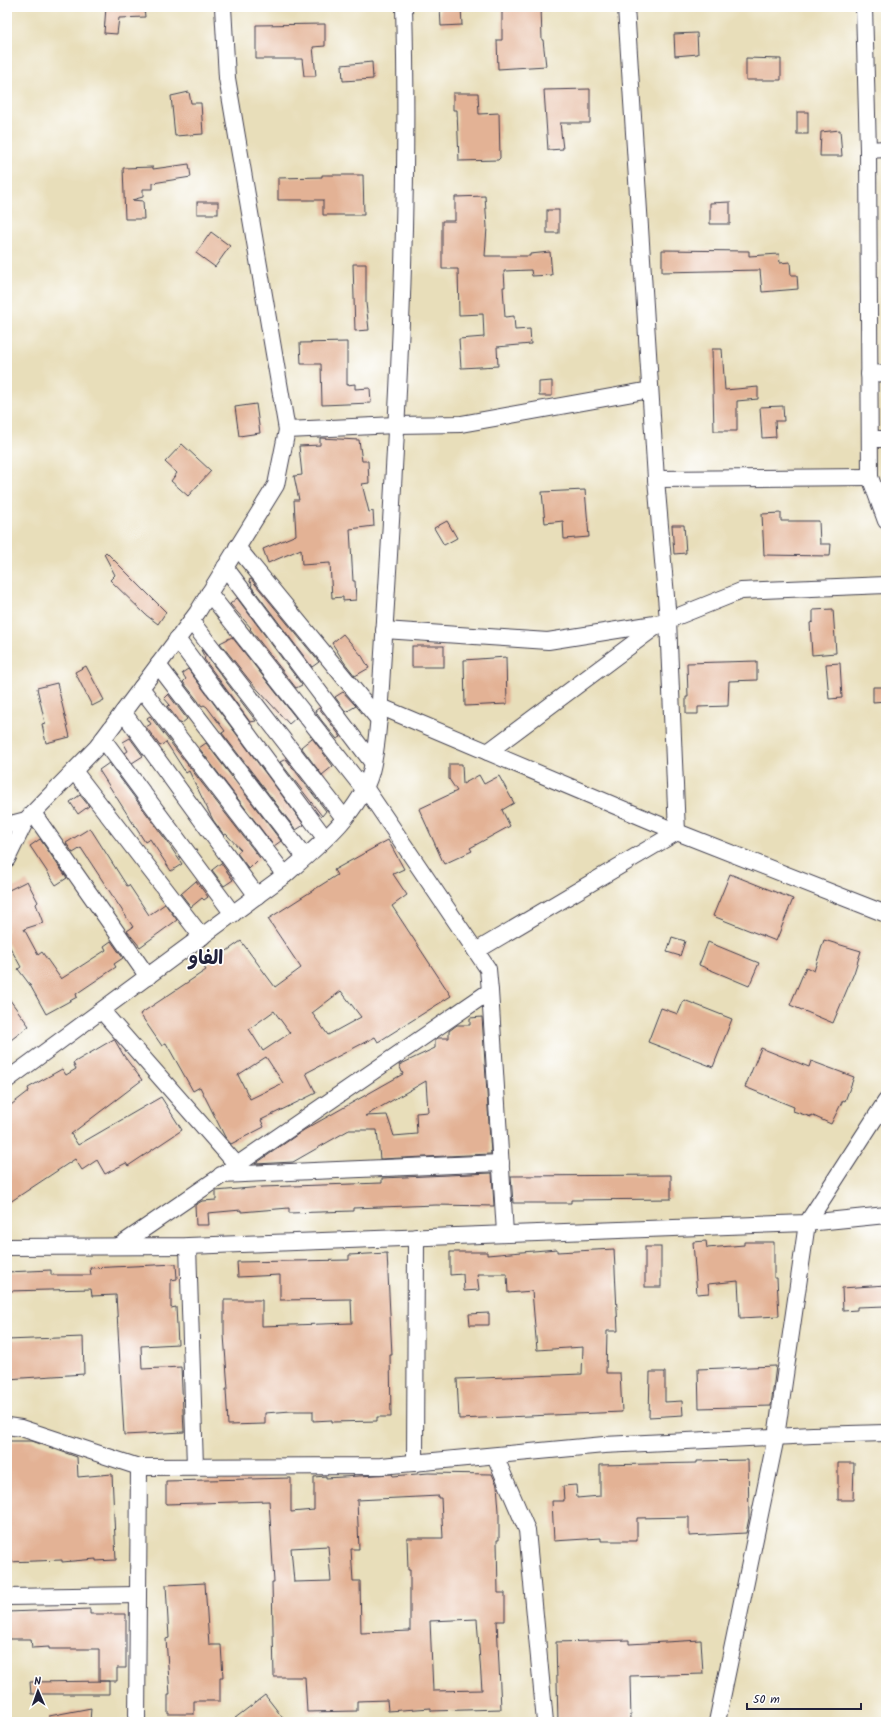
<svg xmlns="http://www.w3.org/2000/svg" width="893" height="1729" viewBox="0 0 893 1729" font-family="Kalam,'Playpen Sans Arabic',sans-serif">
<style>
.building{fill:#e3b295;fill-rule:evenodd}
.lines{fill:none;stroke-linecap:round;stroke-linejoin:round}
.minor-casing{stroke:#403e4e;stroke-width:18}
.minor{stroke:#fff;stroke-width:16}
.labels{text-anchor:middle;dominant-baseline:central;stroke-width:3.5;stroke-linejoin:round;paint-order:stroke}
.town-label{font-size:19px;font-weight:bold;fill:#22223b;stroke:#fff}
</style>
<rect width="100%" height="100%" fill="#fff"/>
<filter id="ink" filterUnits="userSpaceOnUse"><feTurbulence type="fractalNoise" baseFrequency=".025" numOctaves="2"/><feDisplacementMap in="SourceGraphic" scale="8" xChannelSelector="R" yChannelSelector="G"/><feConvolveMatrix kernelMatrix="1 2 1 2 8 2 1 2 1" color-interpolation-filters="sRGB"/></filter>
<filter id="wash" filterUnits="userSpaceOnUse"><feTurbulence type="fractalNoise" baseFrequency=".012" numOctaves="4" result="noise"/><feDisplacementMap in="SourceGraphic" scale="16" xChannelSelector="R" yChannelSelector="G"/><feGaussianBlur stdDeviation="0.9" result="paint"/><feColorMatrix in="noise" values="0 0 0 0 0 0 0 0 0 0 0 0 0 0 0 0 0 1.4 0 .05"/><feComposite in="paint" operator="in"/></filter>
<g filter="url(#wash)">
<rect width="100%" height="100%" fill="#e8deba"/>
<g id="blocks">
<g class="building">
<polygon points="106,7 144,7 145,17 119,18 117,34 104,33"/>
<polygon points="440,7 461,7 462,25 441,26"/>
<polygon points="502,7 541,7 542,40 543,40 546,66 498,69 497,40 502,40"/>
<polygon points="325,24 325,46 313,47 316,76 304,76 302,59 256,59 256,25"/>
<polygon points="697,33 698,54 675,56 674,34"/>
<polygon points="746,58 781,59 781,80 746,80"/>
<polygon points="372,62 373,79 343,81 342,65"/>
<polygon points="590,89 590,123 560,123 563,149 548,150 544,90"/>
<polygon points="189,92 191,103 201,103 203,134 175,136 171,96"/>
<polygon points="453,93 478,93 479,114 499,113 500,158 498,160 459,161 457,110 453,110"/>
<rect x="797" y="112" width="11" height="22"/>
<polygon points="840,130 842,156 820,156 821,132"/>
<polygon points="189,164 191,177 153,183 153,189 143,189 143,197 132,200 143,201 144,219 125,219 123,168 153,167 153,169"/>
<polygon points="322,175 363,175 364,215 323,215 323,200 278,200 278,178 322,177"/>
<polygon points="485,196 487,227 485,256 530,256 530,254 550,252 552,275 532,276 531,270 504,271 505,287 503,287 505,317 514,316 515,330 530,329 531,344 497,347 498,366 461,368 459,339 484,337 483,314 459,315 458,269 442,269 442,221 455,221 455,197"/>
<rect x="197" y="202" width="21" height="12"/>
<polygon points="730,202 730,224 710,224 710,203"/>
<rect x="547" y="210" width="12" height="23"/>
<polygon points="211,232 230,246 215,267 196,253"/>
<polygon points="662,250 749,251 749,256 779,254 780,263 790,262 791,275 797,275 798,289 762,292 760,270 662,272"/>
<polygon points="353,264 366,264 366,303 369,330 355,331"/>
<polygon points="347,342 347,385 355,384 355,389 370,388 371,403 322,405 321,364 301,364 300,343"/>
<polygon points="712,349 722,349 725,390 758,387 758,399 737,401 737,431 714,431"/>
<polygon points="552,381 552,396 539,396 539,382"/>
<polygon points="256,404 260,433 239,436 235,407"/>
<polygon points="783,406 784,421 775,421 776,437 762,438 760,407"/>
<polygon points="320,438 359,440 362,461 368,461 369,483 362,484 369,512 373,511 374,526 350,529 353,581 355,581 356,600 343,601 343,597 332,598 330,563 302,565 301,549 268,563 263,549 296,535 294,500 299,500 294,476 302,475 299,446 320,445"/>
<polygon points="182,444 211,471 188,496 171,481 177,473 165,462"/>
<polygon points="585,490 589,537 564,539 563,521 545,523 542,492"/>
<polygon points="781,513 781,521 819,521 820,544 831,544 830,556 764,555 762,514"/>
<polygon points="447,521 457,538 444,545 434,528"/>
<polygon points="672,525 684,525 686,553 674,554"/>
<polygon points="106,552 166,612 158,624 146,615 110,580 115,575 104,554"/>
<polygon points="251,579 319,662 312,667 251,586 252,585 249,580"/>
<polygon points="237,598 302,685 296,688 250,629 251,628 230,604"/>
<polygon points="833,609 836,653 812,655 810,623 813,622 813,610"/>
<polygon points="343,634 362,656 369,668 355,676 344,662 332,643"/>
<polygon points="232,637 296,718 289,724 250,681 220,643"/>
<rect x="412" y="646" width="32" height="21"/>
<polygon points="201,650 202,650 256,721 250,722 204,659 205,658"/>
<polygon points="506,657 507,704 465,706 464,660"/>
<polygon points="757,661 757,680 729,681 728,706 698,707 698,714 686,714 686,697 688,697 687,663"/>
<polygon points="840,663 842,698 829,699 826,664"/>
<polygon points="86,666 104,700 92,706 75,672"/>
<polygon points="188,669 304,825 296,830 222,733 225,731 207,707 204,705 202,706 183,682 186,679 182,673"/>
<polygon points="57,683 70,737 46,743 42,724 45,723 37,688"/>
<polygon points="873,687 886,687 886,701 873,702"/>
<polygon points="343,692 356,706 346,712 335,697"/>
<polygon points="168,694 187,719 181,724 167,706 170,705 164,698"/>
<polygon points="319,708 341,737 337,739 322,721 315,711"/>
<polygon points="150,716 260,858 249,869 237,853 241,850 226,834 224,835 213,820 189,771 186,773 166,742 160,746 146,727 151,724 147,718"/>
<polygon points="130,738 143,756 132,763 125,753 128,751 123,742"/>
<polygon points="312,738 333,766 322,775 301,747"/>
<polygon points="206,743 281,841 274,846 199,748"/>
<polygon points="286,759 326,811 322,816 280,762"/>
<polygon points="109,763 166,840 182,864 171,871 150,839 145,842 99,770"/>
<polygon points="449,764 462,764 463,784 479,775 484,784 499,776 514,803 502,810 510,826 470,848 472,851 444,864 419,809 457,791 449,779"/>
<polygon points="80,795 89,806 78,814 70,802"/>
<polygon points="90,828 127,886 129,885 149,915 165,904 177,920 140,947 127,931 133,927 81,848 73,853 66,843"/>
<polygon points="40,839 67,878 56,885 30,846"/>
<path d="M 388,840 L 404,869 L 393,874 L 407,895 L 392,906 L 451,996 L 378,1042 L 375,1037 L 306,1073 L 316,1093 L 261,1120 L 264,1127 L 231,1144 L 225,1137 L 200,1087 L 193,1091 L 166,1043 L 162,1046 L 140,1014 L 206,970 L 204,967 L 241,941 L 275,987 L 301,968 L 268,919 L 337,875 L 334,870 ZM 341,991 L 361,1017 L 328,1035 L 312,1013 ZM 274,1011 L 290,1033 L 263,1051 L 249,1029 ZM 266,1057 L 283,1083 L 250,1099 L 238,1075 Z"/>
<polygon points="221,863 233,880 224,886 212,870"/>
<polygon points="730,874 793,899 776,941 713,916"/>
<polygon points="27,881 38,902 36,904 43,923 24,929 38,955 42,952 61,979 106,950 104,946 111,941 123,958 114,964 116,967 76,994 77,997 46,1014 30,985 18,969 21,967 7,942 7,891"/>
<polygon points="196,881 208,897 204,900 202,898 191,907 181,894"/>
<polygon points="672,937 685,941 680,956 667,952"/>
<polygon points="824,940 861,951 854,973 833,1023 790,1005 806,967 814,971"/>
<polygon points="708,942 759,963 749,986 699,965"/>
<polygon points="7,996 29,1026 7,1043"/>
<polygon points="684,1000 732,1019 713,1067 648,1042 661,1008 678,1014"/>
<path d="M 482,1017 L 491,1154 L 380,1159 L 377,1130 L 349,1130 L 293,1162 L 255,1164 L 304,1130 L 403,1074 L 399,1065 L 435,1048 L 435,1040 L 438,1038 L 449,1038 L 449,1031 L 457,1025 L 470,1025 L 470,1018 ZM 426,1081 L 428,1112 L 416,1113 L 417,1134 L 394,1136 L 387,1115 L 365,1116 Z"/>
<polygon points="114,1039 124,1056 142,1080 71,1134 78,1145 161,1097 182,1130 128,1166 126,1163 105,1174 97,1160 82,1170 75,1159 7,1204 7,1108 29,1091 28,1088 62,1069 66,1075 76,1069 73,1063"/>
<polygon points="761,1048 809,1067 811,1061 854,1077 845,1101 843,1100 831,1124 811,1115 811,1117 793,1111 794,1107 745,1087"/>
<polygon points="492,1173 494,1206 436,1205 353,1208 353,1211 289,1213 289,1208 241,1212 241,1210 208,1213 209,1225 196,1225 195,1205 202,1201 216,1200 216,1191 262,1187 382,1183 382,1178"/>
<polygon points="671,1175 671,1199 571,1200 571,1203 513,1203 511,1176"/>
<polygon points="706,1241 707,1248 744,1245 744,1242 774,1242 774,1278 777,1278 779,1316 740,1318 738,1281 708,1284 709,1293 697,1294 693,1242"/>
<rect x="645" y="1247" width="16" height="40"/>
<polygon points="557,1249 557,1252 614,1249 618,1331 607,1331 606,1373 620,1373 622,1412 459,1419 457,1379 582,1374 583,1347 537,1350 532,1291 508,1293 507,1274 477,1274 479,1290 464,1291 463,1274 450,1275 450,1252 487,1252 487,1255"/>
<polygon points="387,1253 392,1355 390,1355 391,1417 377,1417 377,1421 332,1422 332,1420 313,1421 313,1411 291,1411 265,1413 265,1424 228,1425 226,1389 228,1389 224,1335 224,1300 262,1300 262,1326 352,1323 351,1299 280,1300 280,1275 238,1277 237,1262 349,1260 349,1255"/>
<polygon points="176,1264 177,1279 171,1280 171,1308 176,1307 178,1344 141,1346 142,1369 181,1367 184,1432 124,1435 116,1295 92,1296 91,1289 7,1291 7,1272 51,1270 51,1275 91,1275 90,1268"/>
<polygon points="886,1285 886,1306 857,1307 857,1310 843,1311 842,1288"/>
<polygon points="489,1313 489,1325 470,1325 469,1314"/>
<polygon points="83,1337 84,1374 7,1379 7,1340"/>
<polygon points="776,1366 771,1406 699,1408 698,1369"/>
<polygon points="650,1372 665,1372 665,1402 682,1401 683,1415 649,1417"/>
<polygon points="7,1441 32,1441 77,1457 78,1477 112,1474 116,1560 96,1561 96,1559 62,1562 62,1560 7,1562"/>
<polygon points="748,1460 749,1518 746,1533 689,1536 689,1517 637,1518 637,1541 601,1541 601,1538 554,1541 552,1501 564,1501 563,1486 576,1485 577,1498 600,1496 600,1465 697,1463 697,1461"/>
<polygon points="838,1463 854,1463 853,1500 838,1500"/>
<path d="M 428,1473 L 492,1474 L 497,1485 L 499,1511 L 499,1540 L 497,1540 L 498,1593 L 505,1593 L 505,1621 L 497,1621 L 501,1709 L 431,1711 L 431,1708 L 388,1711 L 387,1700 L 357,1701 L 357,1711 L 307,1712 L 305,1677 L 274,1677 L 272,1582 L 274,1582 L 269,1501 L 166,1504 L 166,1481 L 291,1478 L 291,1512 L 314,1510 L 314,1477 L 326,1476 L 326,1478 L 392,1474 L 393,1476 ZM 439,1496 L 439,1498 L 441,1498 L 443,1538 L 407,1538 L 408,1570 L 410,1570 L 410,1631 L 361,1633 L 360,1581 L 353,1581 L 351,1549 L 359,1549 L 357,1500 ZM 328,1546 L 331,1581 L 294,1582 L 291,1548 ZM 477,1619 L 482,1690 L 433,1691 L 430,1621 Z"/>
<polygon points="205,1583 209,1645 221,1645 223,1677 220,1677 220,1701 194,1701 194,1714 168,1714 168,1695 170,1695 166,1639 169,1638 166,1585"/>
<polygon points="90,1609 90,1614 126,1614 126,1668 117,1668 117,1681 99,1681 99,1649 49,1649 49,1647 32,1648 31,1639 7,1639 7,1612"/>
<polygon points="629,1640 629,1644 701,1640 703,1674 630,1676 631,1722 558,1722 556,1642"/>
<polygon points="109,1681 109,1694 31,1694 30,1682"/>
<polygon points="265,1695 286,1722 230,1722"/>
<polygon points="91,1708 90,1722 49,1722 49,1716"/>
</g>
</g>
</g>
<g filter="url(#ink)">
<use href="#blocks" fill-opacity="0" stroke="#403e4e" stroke-width="1"/>
<g class="lines">
<defs>
<g id="minor">
<polyline points="223,7 227,78 287,430"/>
<polyline points="864,7 868,150 870,477 886,521"/>
<polyline points="868,150 886,149"/>
<polyline points="869,374 886,373"/>
<polyline points="870,439 886,439"/>
<polyline points="656,479 870,477"/>
<polyline points="237,547 379,720"/>
<polyline points="225,567 372,762"/>
<polyline points="209,593 363,788"/>
<polyline points="191,621 344,818"/>
<polyline points="384,630 548,641 661,623 741,591 886,585"/>
<polyline points="177,639 325,838"/>
<polyline points="158,665 305,857"/>
<polyline points="141,688 285,875"/>
<polyline points="379,706 677,832 886,914"/>
<polyline points="123,712 257,896"/>
<polyline points="103,739 233,914"/>
<polyline points="488,752 658,625"/>
<polyline points="74,771 202,937"/>
<polyline points="33,813 148,977"/>
<polyline points="7,825 26,820 97,747 197,613 276,485 287,430 396,425 461,424 650,390"/>
<polyline points="7,859 26,820"/>
<polyline points="476,951 677,832 668,620 656,479 626,7"/>
<polyline points="490,991 505,1233"/>
<polyline points="102,1011 237,1165"/>
<path d="M 7,1080 L 285,875 C 316,848 360,813 371,772 C 378,744 379,714 381,686 C 384,643 386,599 389,555 C 400,373 409,190 404,7"/>
<polyline points="221,1175 501,1163"/>
<polyline points="119,1246 490,991 488,969 364,786"/>
<polyline points="188,1246 195,1466"/>
<polyline points="7,1247 188,1246 807,1223 886,1215"/>
<polyline points="7,1426 21,1428 139,1467 381,1466 604,1445 813,1435 886,1433"/>
<polyline points="495,1456 527,1530 545,1722"/>
<polyline points="415,1463 416,1237"/>
<polyline points="7,1597 138,1595"/>
<polyline points="137,1722 139,1467"/>
<polyline points="717,1722 776,1437 807,1223 886,1101"/>
</g>
</defs>
<use href="#minor" class="minor-casing"/>
<use href="#minor" class="minor"/>
</g>
</g>
<g class="labels">
<g class="town-label">
<text x="206" y="959">الفاو</text>
</g>
</g>
<rect width="893" height="1729" fill="none" stroke="#fff" stroke-width="24"/>
<g transform="translate(38 1691) rotate(358)" stroke="#ffffff" stroke-width="3" paint-order="stroke">
<path d="M0-3L7 15L0 10L-7 15Z" fill="#22223b"/>
<text y="-6" font-size="11" font-weight="bold" text-anchor="middle" fill="#22223b">N</text>
</g>
<path d="M747 1703v6h114v-6" fill="none" stroke="#22223b" stroke-width="2"/>
<text x="753" y="1703" font-size="12" fill="#22223b" stroke="#ffffff" stroke-width="3" paint-order="stroke">50 m</text>
</svg>
